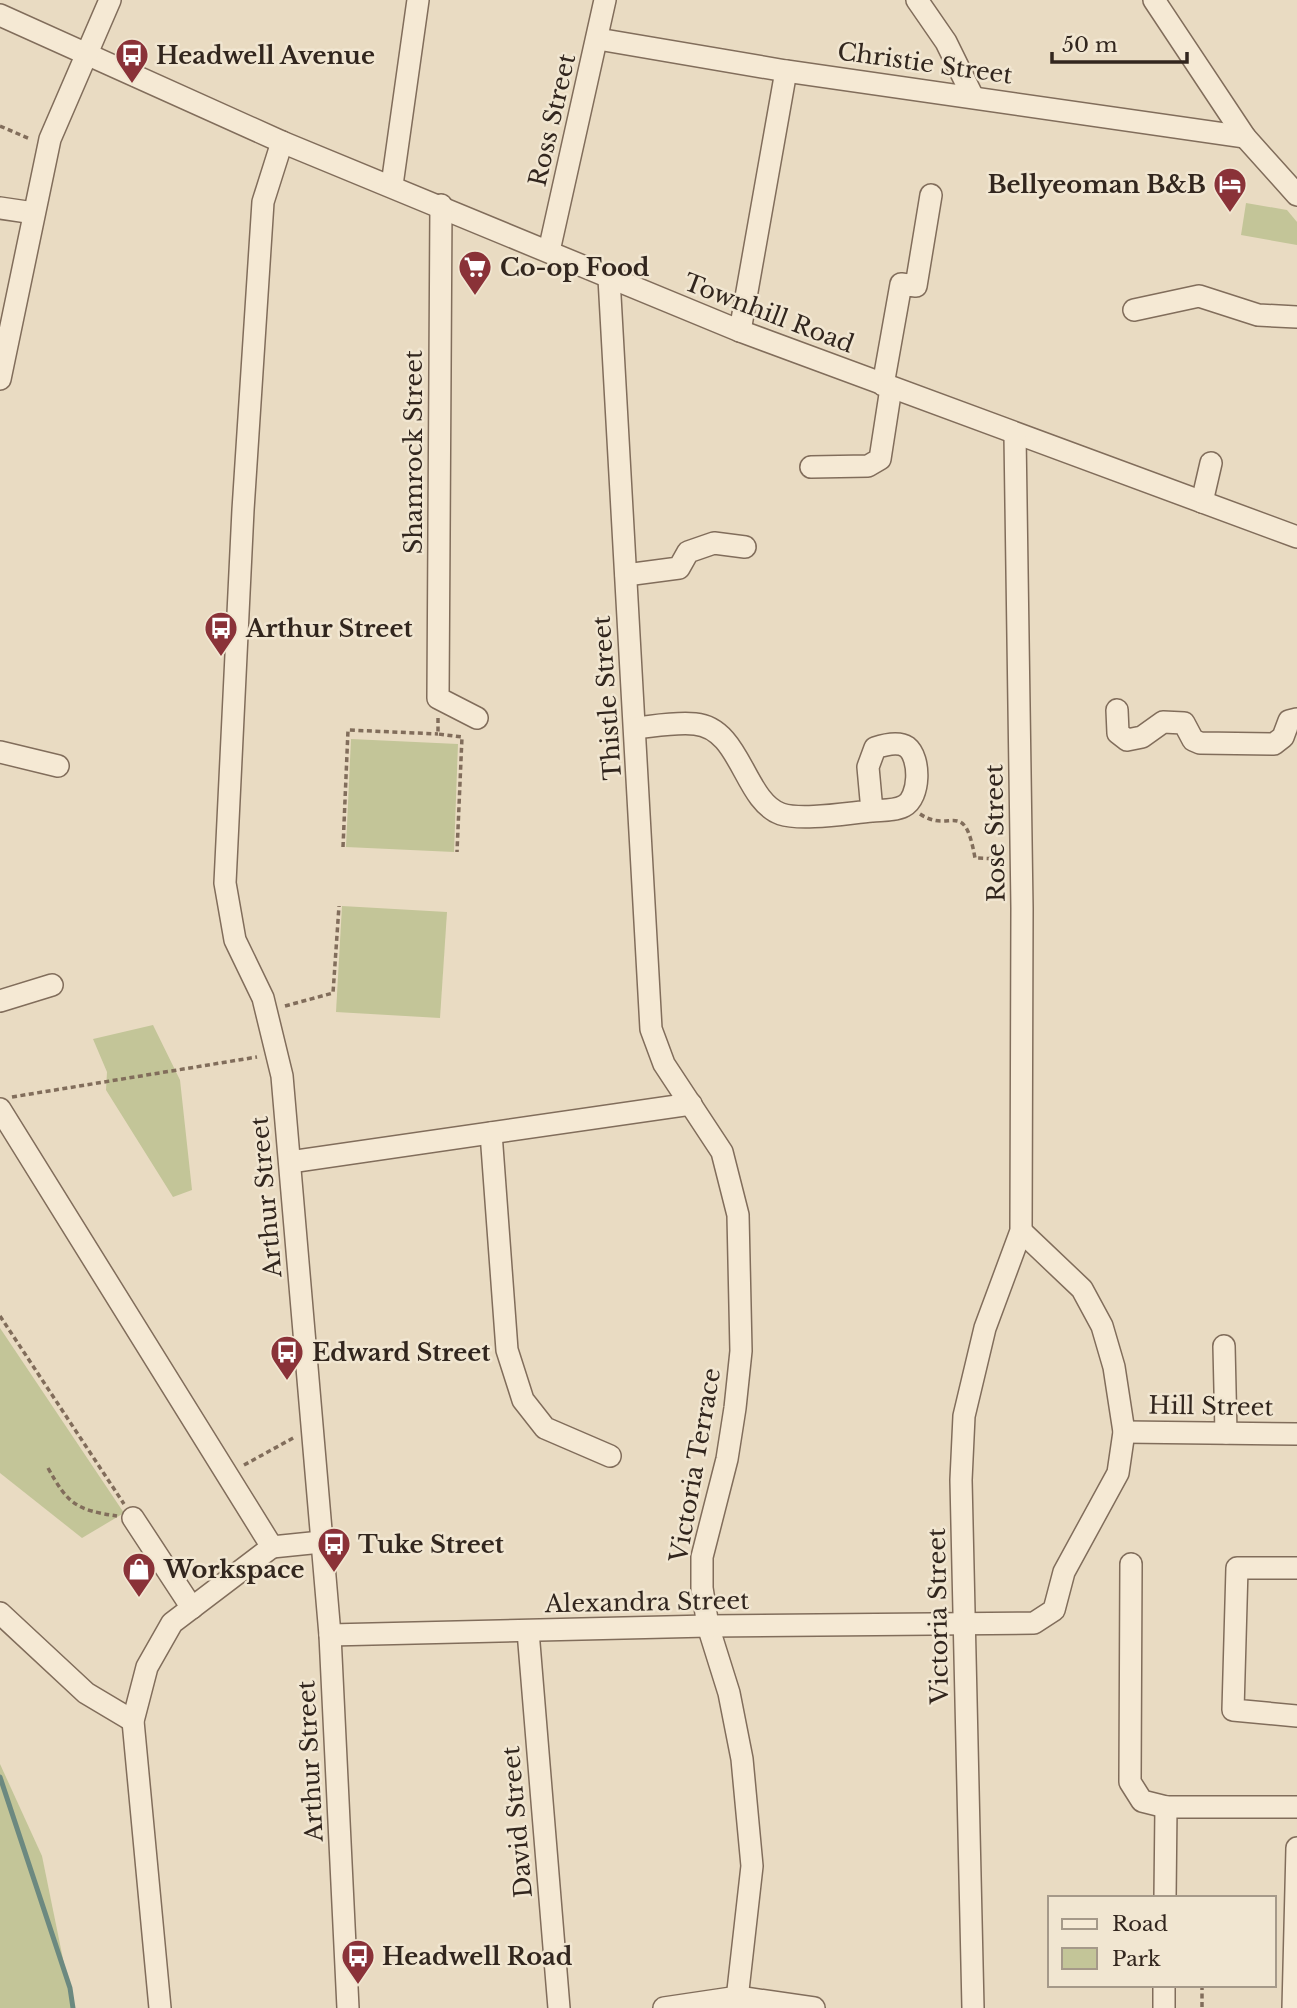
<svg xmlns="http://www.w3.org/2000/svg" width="1297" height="2008" viewBox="0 0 1297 2008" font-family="'Libre Baskerville',serif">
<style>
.green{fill:#c3c598}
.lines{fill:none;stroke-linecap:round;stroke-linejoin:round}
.stream{stroke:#6c8980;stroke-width:5}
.minor-casing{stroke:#816d5b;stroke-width:24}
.path{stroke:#816d5b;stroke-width:3.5;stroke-dasharray:5 3.5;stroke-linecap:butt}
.minor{stroke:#f5e9d4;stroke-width:21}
.labels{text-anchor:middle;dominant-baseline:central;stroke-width:5;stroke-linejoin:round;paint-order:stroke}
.poi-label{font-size:24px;font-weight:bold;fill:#32261e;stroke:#f1e6d1;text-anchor:start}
.street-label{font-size:24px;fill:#32261e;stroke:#f1e6d1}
</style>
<rect width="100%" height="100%" fill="#e9dbc2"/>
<g class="green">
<polygon points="1246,203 1287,210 1297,222 1297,245 1241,235"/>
<polygon points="351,739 458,744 454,852 346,847"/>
<polygon points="342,906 447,912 440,1018 336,1012"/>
<polygon points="153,1025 180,1080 192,1190 173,1197 106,1090 107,1072 93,1039"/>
<polygon points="0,1328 124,1513 82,1538 0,1473"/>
<polygon points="0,1764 42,1856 73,2008 0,2008"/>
</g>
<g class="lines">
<polyline class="stream" points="0,1777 70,1988 73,2008"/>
<defs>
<g id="minor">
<polyline points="917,0 946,42 972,95"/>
<polyline points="1154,0 1245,137 1297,195"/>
<polyline points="0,15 282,142 740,331 1297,537"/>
<polyline points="598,39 786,71 1245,137"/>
<polyline points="282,142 263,202 243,510 225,883 235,940 263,998 282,1076 330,1635 348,2008"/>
<polyline points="392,185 418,0"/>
<polyline points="441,205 438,698 477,718"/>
<polyline points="0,208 34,213"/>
<polyline points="549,251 605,0"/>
<polyline points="609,278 651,1029 664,1064 722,1152 738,1215 741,1351 735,1408 727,1459 702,1557 702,1588 708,1626 729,1693 742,1759 752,1866 736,2008"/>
<polyline points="1134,310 1199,296 1258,315 1297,317"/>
<polyline points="740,331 786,71"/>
<polyline points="0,379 50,139 110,0"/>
<polyline points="883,385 901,284 916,286 931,195"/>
<polyline points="811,467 868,466 880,459 891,388"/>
<polyline points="1202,502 1211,463"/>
<polyline points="626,575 679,568 688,552 714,543 745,547"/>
<polyline points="1117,710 1118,733 1127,740 1142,737 1163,722 1184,723 1193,740 1200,743 1274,744 1283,737 1289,721 1297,719"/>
<path d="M 636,728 C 655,726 676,722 695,724 C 741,728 744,801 781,814 C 802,821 848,813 872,811 L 868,767 L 875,748 C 884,745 898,741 907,747 C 921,758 920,798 904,806 C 895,811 882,810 872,811"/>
<polyline points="0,752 58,766"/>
<polyline points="0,1001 52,985"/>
<polyline points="0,1109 272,1547 321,1542"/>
<polyline points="491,1133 507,1350 523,1400 545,1428 610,1456"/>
<polyline points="290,1162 691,1104"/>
<polyline points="1224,1346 1226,1433"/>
<polyline points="1124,1432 1297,1434"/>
<polyline points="133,1518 192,1608"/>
<polyline points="1131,1564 1130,1782 1142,1801 1166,1807"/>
<polyline points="1297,1568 1237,1568 1233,1710 1297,1716"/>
<polyline points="0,1613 86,1693 133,1721"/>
<polyline points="528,1631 559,2008"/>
<polyline points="330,1635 708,1626 1034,1623 1054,1610 1064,1572 1118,1473 1124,1432 1114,1367 1102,1326 1082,1289 1021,1231"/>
<polyline points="1165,1898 1166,1807 1297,1807"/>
<polyline points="160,2008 133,1721 147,1667 172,1623 272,1547"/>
<polyline points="664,2008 738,1997 814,2008"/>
<polyline points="973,2008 961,1480 964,1416 985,1328 1021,1231 1022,908 1015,435"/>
<polyline points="1164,2008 1164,1985"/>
<polyline points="1293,2008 1297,1848"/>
</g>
</defs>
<use href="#minor" class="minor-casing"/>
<g class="path">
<polyline points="0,126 30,139"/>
<polyline points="438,718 438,734 462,737 457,852"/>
<path d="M 920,814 C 951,835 964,796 975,858 L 1003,859"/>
<polyline points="343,847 348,730 438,734"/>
<polyline points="285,1006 333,993 339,906"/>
<polyline points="12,1097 257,1057"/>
<polyline points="0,1316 124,1504"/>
<polyline points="244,1465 295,1437"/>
<path d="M 48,1468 C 68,1504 76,1510 117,1516"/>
<polyline points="1202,1985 1202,2008"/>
</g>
<use href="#minor" class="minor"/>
</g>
<defs>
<symbol id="bus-pin" viewBox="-11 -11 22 30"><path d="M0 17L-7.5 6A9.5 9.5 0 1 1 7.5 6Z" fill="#8a3238" stroke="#f1e6d1"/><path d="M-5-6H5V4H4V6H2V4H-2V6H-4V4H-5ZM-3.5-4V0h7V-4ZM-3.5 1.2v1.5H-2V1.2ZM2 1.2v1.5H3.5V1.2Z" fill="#fff"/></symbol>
<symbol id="hotel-pin" viewBox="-11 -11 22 30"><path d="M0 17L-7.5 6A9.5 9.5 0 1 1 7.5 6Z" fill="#8a3238" stroke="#f1e6d1"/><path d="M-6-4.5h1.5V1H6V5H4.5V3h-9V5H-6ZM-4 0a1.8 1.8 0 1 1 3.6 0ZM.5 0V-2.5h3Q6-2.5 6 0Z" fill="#fff"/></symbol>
<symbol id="supermarket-pin" viewBox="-11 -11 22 30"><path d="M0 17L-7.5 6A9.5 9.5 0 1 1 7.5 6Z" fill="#8a3238" stroke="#f1e6d1"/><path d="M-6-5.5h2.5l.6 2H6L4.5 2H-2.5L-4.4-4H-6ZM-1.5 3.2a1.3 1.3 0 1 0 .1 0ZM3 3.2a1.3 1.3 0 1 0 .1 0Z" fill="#fff"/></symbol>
<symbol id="shop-pin" viewBox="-11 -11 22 30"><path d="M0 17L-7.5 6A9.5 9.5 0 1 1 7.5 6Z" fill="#8a3238" stroke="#f1e6d1"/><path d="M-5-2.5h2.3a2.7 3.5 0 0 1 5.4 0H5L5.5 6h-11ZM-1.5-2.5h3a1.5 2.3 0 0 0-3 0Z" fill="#fff"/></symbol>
</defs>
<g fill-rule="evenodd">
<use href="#bus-pin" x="113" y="36" width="38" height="52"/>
<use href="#hotel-pin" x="1211" y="165" width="38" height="52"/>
<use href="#supermarket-pin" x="456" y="248" width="38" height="52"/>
<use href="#bus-pin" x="202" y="609" width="38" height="52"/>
<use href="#bus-pin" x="268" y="1333" width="38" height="52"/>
<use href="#bus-pin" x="315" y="1525" width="38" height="52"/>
<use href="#shop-pin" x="120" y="1550" width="38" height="52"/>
<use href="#bus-pin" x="339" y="1937" width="38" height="52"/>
</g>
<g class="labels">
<g class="poi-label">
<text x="156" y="55">Headwell Avenue</text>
<text x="1206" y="184" text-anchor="end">Bellyeoman B&amp;B</text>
<text x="500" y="267">Co-op Food</text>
<text x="246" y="628">Arthur Street</text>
<text x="312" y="1352">Edward Street</text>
<text x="358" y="1544">Tuke Street</text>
<text x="164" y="1569">Workspace</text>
<text x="382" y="1956">Headwell Road</text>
</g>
<g class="street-label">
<text transform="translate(925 63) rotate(8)">Christie Street</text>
<text transform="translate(552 120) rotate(-77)">Ross Street</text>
<text transform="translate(769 313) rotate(21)">Townhill Road</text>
<text transform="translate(413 452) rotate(-90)">Shamrock Street</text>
<text transform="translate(607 698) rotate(-94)">Thistle Street</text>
<text transform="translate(995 833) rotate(-91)">Rose Street</text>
<text transform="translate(266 1197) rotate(-95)">Arthur Street</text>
<text transform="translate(1211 1406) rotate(1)">Hill Street</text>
<text transform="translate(695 1465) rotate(-80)">Victoria Terrace</text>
<text transform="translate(647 1602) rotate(-1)">Alexandra Street</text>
<text transform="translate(938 1616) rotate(-91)">Victoria Street</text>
<text transform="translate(310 1761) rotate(-93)">Arthur Street</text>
<text transform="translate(517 1822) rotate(-95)">David Street</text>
</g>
</g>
<rect x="1048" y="1896" width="228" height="91" fill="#f1e6d1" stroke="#a59989" stroke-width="2"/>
<rect x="1062" y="1919" width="35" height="10" fill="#f5e9d4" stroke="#a59989" stroke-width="2"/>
<text x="1112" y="1931" font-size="21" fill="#32261e">Road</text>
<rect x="1062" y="1948" width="35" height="21" fill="#c3c598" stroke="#a59989" stroke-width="2"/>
<text x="1112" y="1966" font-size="21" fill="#32261e">Park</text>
<path d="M1052 52v10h135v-10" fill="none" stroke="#32261e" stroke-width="3.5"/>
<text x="1062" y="52" font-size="21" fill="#32261e" stroke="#f1e6d1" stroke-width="5" paint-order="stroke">50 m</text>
</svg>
